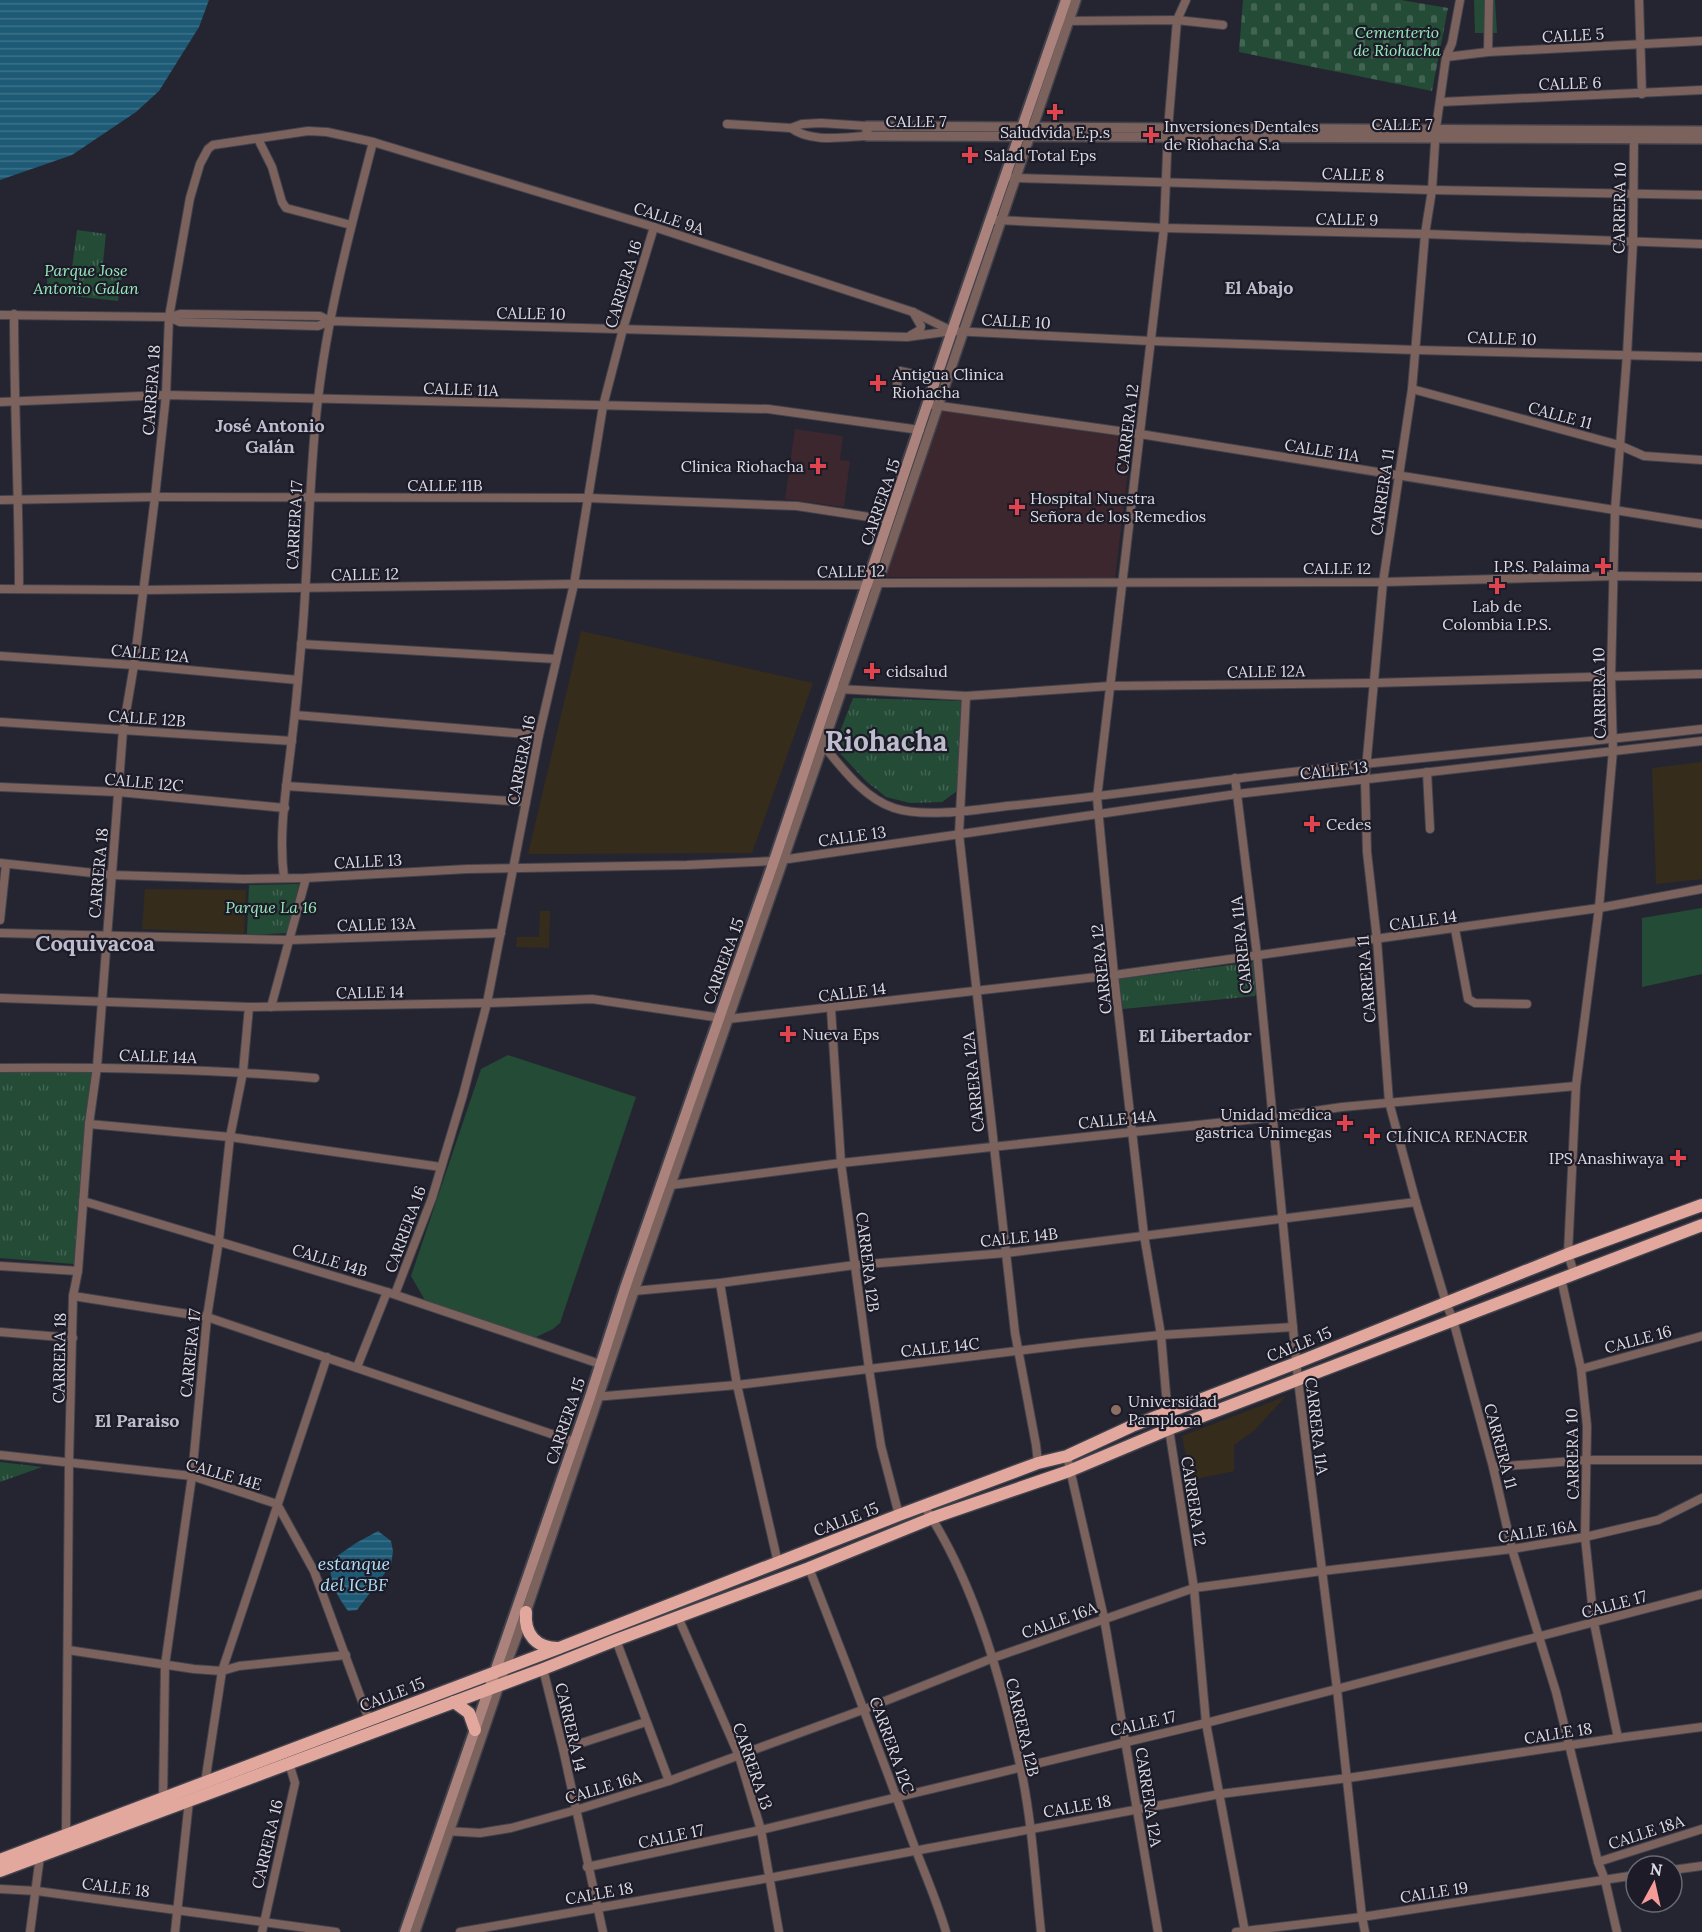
<svg xmlns="http://www.w3.org/2000/svg" width="1702" height="1932" viewBox="0 0 1702 1932" font-family="Lora,serif">
<style>
.education{fill:#362c1c}
.medical{fill:#3b272d}
.grass{fill:#244b36}
.cemetery{fill:url(#cemetery-stones)}
.park{fill:url(#park-tufts)}
.water{fill:url(#water-rules)}
.lines{fill:none;stroke-linecap:round;stroke-linejoin:round}
.minor-casing{stroke:#42424d;stroke-width:10}
.tertiary-casing{stroke:#42424d;stroke-width:12}
.secondary-casing{stroke:#42424d;stroke-width:14}
.trunk-casing{stroke:#42424d;stroke-width:15}
.minor{stroke:#7b625d;stroke-width:8}
.tertiary{stroke:#7b625d;stroke-width:9}
.secondary{stroke:#ab837c;stroke-width:10}
.trunk{stroke:#e2a89e;stroke-width:12}
.health-dot{fill:#e0444e;stroke:#1c1b27;stroke-width:2}
.education-dot{fill:#8d6e63;stroke:#1c1b27;stroke-width:2}
.labels{text-anchor:middle;dominant-baseline:central;stroke-width:4.5;stroke-linejoin:round;paint-order:stroke}
.park-label{font-size:16px;font-style:italic;fill:#96eabb;stroke:#1c1b27}
.street-label{font-size:16px;fill:#dbdbe3;stroke:#1c1b27}
.poi-label{font-size:16px;fill:#dbdbe3;stroke:#1c1b27;text-anchor:start}
.neighbourhood-label{font-size:18px;font-weight:bold;fill:#bebdcd;stroke:#1c1b27}
.water-label{font-size:18px;font-style:italic;fill:#aedffa;stroke:#1c1b27}
.district-label{font-size:22px;font-weight:bold;fill:#bebdcd;stroke:#1c1b27}
.town-label{font-size:28px;font-weight:bold;fill:#bebdcd;stroke:#1c1b27}
</style>
<defs>
<pattern id="cemetery-stones" width="16" height="16" patternUnits="userSpaceOnUse" patternTransform="scale(1.5)"><rect width="16" height="16" fill="#244b36"/><path d="M2 7V4a2 2 0 0 1 4 0v3zM10 15v-3a2 2 0 0 1 4 0v3z" fill="#436453"/></pattern>
<pattern id="park-tufts" width="24" height="20" patternUnits="userSpaceOnUse" patternTransform="scale(1.5)"><rect width="24" height="20" fill="#244b36"/><path d="M3 7l-1-3M5 7V3M7 7l1-3M15 17l-1-3M17 17v-4M19 17l1-3" fill="none" stroke="#436453"/></pattern>
<pattern id="water-rules" width="6" height="5" patternUnits="userSpaceOnUse" patternTransform="scale(1.5)"><rect width="6" height="5" fill="#1d5a75"/><path d="M0 2.5h6" fill="none" stroke="#3d7188"/></pattern>
</defs>
<rect width="100%" height="100%" fill="#252531"/>
<g class="education">
<polygon points="581,631 813,683 752,853 528,854"/>
<polygon points="1702,762 1702,879 1656,884 1652,768"/>
<polygon points="145,889 246,890 244,934 142,929"/>
<polygon points="540,911 550,911 549,948 516,947 517,937 539,937"/>
<polygon points="1286,1396 1255,1430 1234,1445 1234,1471 1191,1480 1182,1436"/>
</g>
<g class="medical">
<polygon points="942,410 1132,438 1115,578 886,577"/>
<polygon points="795,429 843,436 840,460 850,461 844,507 785,499"/>
</g>
<g class="grass">
<polygon points="1474,0 1495,0 1497,33 1475,33"/>
<polygon points="1702,908 1702,974 1642,987 1642,918"/>
<polygon points="508,1055 636,1097 560,1323 553,1329 534,1338 426,1302 411,1276 481,1069"/>
</g>
<polygon class="cemetery" points="1243,0 1401,0 1448,8 1432,91 1239,52"/>
<g class="park">
<polygon points="77,230 106,234 102,272 122,275 118,301 46,293 49,265 72,268"/>
<polygon points="853,698 961,701 957,791 942,802 910,803 886,797 866,781 834,747"/>
<polygon points="299,884 288,933 247,935 249,885"/>
<polygon points="1255,962 1257,987 1255,996 1123,1009 1119,979"/>
<polygon points="0,1070 92,1070 74,1264 0,1258"/>
<polygon points="0,1462 42,1467 0,1482"/>
</g>
<g class="water">
<polygon points="0,0 209,0 199,27 159,91 136,112 72,155 0,180"/>
<path d="M 378,1531 L 391,1541 L 393,1551 L 391,1565 L 357,1610 L 348,1611 C 335,1593 330,1583 330,1561 L 356,1543 Z"/>
</g>
<g class="lines">
<defs>
<g id="minor">
<polyline points="1186,0 1177,20 1168,129 1164,228 1097,798 1114,975 1144,1235 1161,1335 1169,1429 1194,1588 1206,1723 1245,1932"/>
<polyline points="1460,0 1452,43 1446,57 1436,128 1432,190 1425,234 1412,389 1383,582 1365,780 1367,852 1377,940 1389,1102 1416,1202 1446,1303 1453,1320 1493,1467 1512,1549 1556,1692 1598,1862 1605,1880 1617,1932"/>
<polyline points="1639,0 1642,94"/>
<polyline points="1064,21 1177,20 1223,25"/>
<polyline points="1488,52 1489,0"/>
<polyline points="1446,57 1488,52 1702,41"/>
<polyline points="1440,102 1702,90"/>
<polyline points="727,124 791,128 802,124 821,123 867,126"/>
<path d="M 791,128 C 811,143 843,137 867,136"/>
<polyline points="258,139 272,167 282,202 286,208 351,225"/>
<polyline points="1012,178 1432,190 1702,195"/>
<polyline points="996,220 1164,228 1425,234 1702,244"/>
<path d="M 14,314 C 14,406 19,497 19,589"/>
<polyline points="0,315 169,317 180,314 320,316 330,321"/>
<polyline points="169,317 180,322 318,326 330,321 907,337 952,331 1151,341 1416,350 1702,357"/>
<polyline points="911,335 920,330 921,326 913,312"/>
<polyline points="896,389 900,371 937,379"/>
<polyline points="1412,389 1619,445 1644,456 1702,460"/>
<polyline points="0,402 166,395 768,409 920,430"/>
<polyline points="933,405 1140,434 1702,524"/>
<polyline points="0,500 155,497 588,498 797,506 889,520"/>
<polyline points="0,589 144,590 574,584 867,585 878,583 1383,582 1614,576 1702,577"/>
<polyline points="301,644 556,659"/>
<polyline points="0,656 134,665 298,680"/>
<polyline points="839,689 966,696 1110,686 1372,683 1702,674"/>
<polyline points="966,696 959,834 1015,1333 1036,1445 1038,1463"/>
<polyline points="295,715 539,735"/>
<polyline points="0,722 292,741"/>
<path d="M 823,745 C 842,768 864,798 894,808 C 924,818 975,810 1007,806 C 1083,799 1158,788 1234,779 C 1390,759 1546,747 1702,729"/>
<polyline points="1427,772 1430,829"/>
<polyline points="1235,778 1257,955 1298,1380 1337,1689 1362,1917 1365,1932"/>
<polyline points="286,786 526,802"/>
<polyline points="0,787 118,792 285,808"/>
<polyline points="0,863 112,875 244,879 306,878 467,869 687,865 774,861 1237,794 1702,741"/>
<path d="M 284,878 C 278,832 287,784 292,738 C 296,708 298,678 301,648 C 309,565 308,482 318,399 C 328,312 351,227 373,142"/>
<polyline points="0,920 6,864"/>
<polyline points="1455,929 1468,999 1475,1003 1527,1004"/>
<polyline points="0,933 289,940 501,933"/>
<polyline points="0,998 249,1007 487,1003 592,999 728,1019 1114,975 1599,908 1702,889"/>
<polyline points="271,1007 306,878"/>
<polyline points="831,1009 841,1163 869,1369 881,1446 899,1515"/>
<path d="M 0,1068 C 105,1067 210,1069 315,1078"/>
<polyline points="89,1124 230,1137 441,1167"/>
<polyline points="666,1184 671,1185 841,1163 1273,1117 1342,1107 1576,1086"/>
<polyline points="83,1201 387,1292 600,1364"/>
<polyline points="0,1266 78,1271"/>
<polyline points="1574,1273 1568,1254 1576,1086 1599,908 1613,750 1611,677 1615,510 1627,355 1633,242 1634,136"/>
<polyline points="1561,1278 1581,1369 1587,1426 1585,1537 1594,1623 1618,1738"/>
<polyline points="720,1283 737,1385 778,1563"/>
<polyline points="630,1289 634,1291 720,1283 855,1265 1006,1253 1416,1202"/>
<polyline points="395,1294 432,1198 463,1095 487,1003 539,735 574,584 603,406 623,329 654,227"/>
<polyline points="73,1296 207,1317 578,1443"/>
<polyline points="0,1332 73,1338"/>
<polyline points="357,1367 387,1292"/>
<polyline points="1581,1369 1702,1336"/>
<polyline points="594,1397 737,1385 1082,1343 1161,1335 1293,1327"/>
<polyline points="0,1455 192,1476 277,1504 314,1571 369,1720"/>
<polyline points="1067,1456 1104,1618 1158,1932"/>
<polyline points="1493,1467 1587,1460 1702,1460"/>
<path d="M 924,1506 C 974,1581 1001,1678 1020,1765 C 1032,1819 1035,1877 1041,1932"/>
<path d="M 809,1568 C 843,1654 876,1741 908,1829 C 920,1863 936,1897 946,1932"/>
<polyline points="678,1617 739,1756 761,1830 779,1932"/>
<polyline points="616,1640 669,1781"/>
<polyline points="68,1650 194,1669 222,1671 239,1666 346,1655"/>
<polyline points="543,1669 563,1749 603,1932"/>
<polyline points="563,1749 646,1722"/>
<polyline points="205,1783 222,1671 327,1357"/>
<polyline points="163,1800 165,1665 192,1476 207,1317 219,1240 230,1137 243,1072 249,1007"/>
<polyline points="445,1831 480,1833 511,1828 576,1810 669,1781 865,1709 993,1658 1194,1588 1322,1571 1512,1549 1585,1537 1658,1520 1702,1498"/>
<polyline points="66,1837 69,1462 73,1296 78,1271 89,1124 97,1067 123,730 134,665 155,497 166,395 169,317 190,198 200,164 208,149 213,145 308,131 327,132 373,142 654,227 913,312 952,331"/>
<polyline points="1598,1862 1702,1829"/>
<polyline points="587,1867 761,1830 1206,1723 1702,1594"/>
<polyline points="1672,1870 1702,1866"/>
<polyline points="0,1889 37,1891 336,1932"/>
<polyline points="30,1932 40,1856"/>
<polyline points="175,1932 189,1801"/>
<polyline points="262,1932 295,1783 289,1763"/>
<polyline points="460,1932 769,1878 1220,1794 1348,1778 1618,1738 1702,1727"/>
<polyline points="1236,1932 1362,1917 1636,1875"/>
</g>
<g id="tertiary">
<path d="M 1702,131 L 867,126 L 867,136 C 1145,136 1423,140 1702,139"/>
<polyline points="415,1932 505,1668 526,1612 634,1291 823,745 1076,0"/>
</g>
<polyline id="secondary" points="405,1932 590,1397 625,1288 774,861 952,331 1066,0"/>
<g id="trunk">
<path d="M 526,1612 C 524,1634 536,1648 558,1648"/>
<polyline points="454,1702 469,1713 475,1730"/>
<polyline points="0,1860 559,1648 899,1515 1038,1463 1067,1456 1132,1426 1296,1363 1568,1254 1702,1205"/>
<polyline points="0,1871 543,1669 616,1640 809,1568 932,1518 1069,1471 1169,1429 1702,1225"/>
</g>
</defs>
<use href="#minor" class="minor-casing"/>
<use href="#tertiary" class="tertiary-casing"/>
<use href="#secondary" class="secondary-casing"/>
<use href="#trunk" class="trunk-casing"/>
<use href="#minor" class="minor"/>
<use href="#tertiary" class="tertiary"/>
<use href="#secondary" class="secondary"/>
<use href="#trunk" class="trunk"/>
</g>
<g class="health-dot">
<path d="M1052 103h6v6h6v6h-6v6h-6v-6h-6v-6h6z"/>
<path d="M1148 126h6v6h6v6h-6v6h-6v-6h-6v-6h6z"/>
<path d="M967 146h6v6h6v6h-6v6h-6v-6h-6v-6h6z"/>
<path d="M875 374h6v6h6v6h-6v6h-6v-6h-6v-6h6z"/>
<path d="M815 457h6v6h6v6h-6v6h-6v-6h-6v-6h6z"/>
<path d="M1014 498h6v6h6v6h-6v6h-6v-6h-6v-6h6z"/>
<path d="M1600 557h6v6h6v6h-6v6h-6v-6h-6v-6h6z"/>
<path d="M1494 577h6v6h6v6h-6v6h-6v-6h-6v-6h6z"/>
<path d="M869 662h6v6h6v6h-6v6h-6v-6h-6v-6h6z"/>
<path d="M1309 815h6v6h6v6h-6v6h-6v-6h-6v-6h6z"/>
<path d="M785 1025h6v6h6v6h-6v6h-6v-6h-6v-6h6z"/>
<path d="M1342 1114h6v6h6v6h-6v6h-6v-6h-6v-6h6z"/>
<path d="M1369 1127h6v6h6v6h-6v6h-6v-6h-6v-6h6z"/>
<path d="M1675 1149h6v6h6v6h-6v6h-6v-6h-6v-6h6z"/>
</g>
<circle class="education-dot" cx="1116" cy="1410" r="6"/>
<g class="labels">
<g class="park-label">
<text x="1397" y="32">Cementerio<tspan x="1397" dy="18">de Riohacha</tspan></text>
<text x="86" y="270">Parque Jose<tspan x="86" dy="18">Antonio Galan</tspan></text>
<text x="271" y="907">Parque La 16</text>
</g>
<g class="street-label">
<text transform="translate(1573 35) rotate(-3)">CALLE 5</text>
<text transform="translate(1570 83) rotate(-2)">CALLE 6</text>
<text x="916" y="121">CALLE 7</text>
<text x="1402" y="124">CALLE 7</text>
<text transform="translate(1353 174) rotate(2)">CALLE 8</text>
<text transform="translate(1619 208) rotate(-89)">CARRERA 10</text>
<text transform="translate(669 218) rotate(18)">CALLE 9A</text>
<text transform="translate(1347 219) rotate(1)">CALLE 9</text>
<text transform="translate(623 284) rotate(-73)">CARRERA 16</text>
<text transform="translate(531 313) rotate(1)">CALLE 10</text>
<text transform="translate(1016 321) rotate(3)">CALLE 10</text>
<text transform="translate(1502 338) rotate(2)">CALLE 10</text>
<text transform="translate(461 389) rotate(2)">CALLE 11A</text>
<text transform="translate(151 390) rotate(-86)">CARRERA 18</text>
<text transform="translate(1560 415) rotate(15)">CALLE 11</text>
<text transform="translate(1127 429) rotate(-83)">CARRERA 12</text>
<text transform="translate(1322 450) rotate(9)">CALLE 11A</text>
<text x="445" y="485">CALLE 11B</text>
<text transform="translate(1382 492) rotate(-82)">CARRERA 11</text>
<text transform="translate(880 502) rotate(-71)">CARRERA 15</text>
<text transform="translate(294 525) rotate(-87)">CARRERA 17</text>
<text x="1337" y="568">CALLE 12</text>
<text transform="translate(851 571) rotate(-1)">CALLE 12</text>
<text transform="translate(365 574) rotate(-1)">CALLE 12</text>
<text transform="translate(150 653) rotate(5)">CALLE 12A</text>
<text transform="translate(1266 671) rotate(-1)">CALLE 12A</text>
<text transform="translate(1599 693) rotate(-91)">CARRERA 10</text>
<text transform="translate(147 718) rotate(4)">CALLE 12B</text>
<text transform="translate(521 760) rotate(-79)">CARRERA 16</text>
<text transform="translate(1334 770) rotate(-6)">CALLE 13</text>
<text transform="translate(144 782) rotate(5)">CALLE 12C</text>
<text transform="translate(852 836) rotate(-8)">CALLE 13</text>
<text transform="translate(368 861) rotate(-3)">CALLE 13</text>
<text transform="translate(98 873) rotate(-85)">CARRERA 18</text>
<text transform="translate(1423 920) rotate(-8)">CALLE 14</text>
<text transform="translate(376 924) rotate(-2)">CALLE 13A</text>
<text transform="translate(1241 945) rotate(-96)">CARRERA 11A</text>
<text transform="translate(723 961) rotate(-70)">CARRERA 15</text>
<text transform="translate(1101 969) rotate(-96)">CARRERA 12</text>
<text transform="translate(1366 979) rotate(-95)">CARRERA 11</text>
<text transform="translate(370 992) rotate(-1)">CALLE 14</text>
<text transform="translate(852 992) rotate(-7)">CALLE 14</text>
<text transform="translate(158 1056) rotate(2)">CALLE 14A</text>
<text transform="translate(973 1082) rotate(-96)">CARRERA 12A</text>
<text transform="translate(1117 1119) rotate(-6)">CALLE 14A</text>
<text transform="translate(405 1229) rotate(-70)">CARRERA 16</text>
<text transform="translate(1019 1237) rotate(-6)">CALLE 14B</text>
<text transform="translate(330 1260) rotate(17)">CALLE 14B</text>
<text transform="translate(868 1262) rotate(83)">CARRERA 12B</text>
<text transform="translate(1638 1339) rotate(-15)">CALLE 16</text>
<text transform="translate(1299 1344) rotate(-22)">CALLE 15</text>
<text transform="translate(940 1347) rotate(-6)">CALLE 14C</text>
<text transform="translate(190 1353) rotate(-84)">CARRERA 17</text>
<text transform="translate(59 1358) rotate(-89)">CARRERA 18</text>
<text transform="translate(565 1421) rotate(-71)">CARRERA 15</text>
<text transform="translate(1317 1426) rotate(83)">CARRERA 11A</text>
<text transform="translate(1501 1446) rotate(75)">CARRERA 11</text>
<text transform="translate(1572 1454) rotate(-91)">CARRERA 10</text>
<text transform="translate(224 1474) rotate(16)">CALLE 14E</text>
<text transform="translate(1194 1501) rotate(81)">CARRERA 12</text>
<text transform="translate(846 1519) rotate(-21)">CALLE 15</text>
<text transform="translate(1537 1531) rotate(-9)">CALLE 16A</text>
<text transform="translate(1614 1604) rotate(-15)">CALLE 17</text>
<text transform="translate(1059 1620) rotate(-20)">CALLE 16A</text>
<text transform="translate(392 1694) rotate(-21)">CALLE 15</text>
<text transform="translate(1143 1723) rotate(-13)">CALLE 17</text>
<text transform="translate(571 1727) rotate(77)">CARRERA 14</text>
<text transform="translate(1023 1727) rotate(77)">CARRERA 12B</text>
<text transform="translate(1558 1733) rotate(-9)">CALLE 18</text>
<text transform="translate(892 1745) rotate(70)">CARRERA 12C</text>
<text transform="translate(753 1766) rotate(71)">CARRERA 13</text>
<text transform="translate(603 1787) rotate(-17)">CALLE 16A</text>
<text transform="translate(1149 1797) rotate(81)">CARRERA 12A</text>
<text transform="translate(1077 1806) rotate(-10)">CALLE 18</text>
<text transform="translate(1646 1832) rotate(-18)">CALLE 18A</text>
<text transform="translate(671 1836) rotate(-12)">CALLE 17</text>
<text transform="translate(267 1844) rotate(-77)">CARRERA 16</text>
<text transform="translate(116 1887) rotate(7)">CALLE 18</text>
<text transform="translate(1434 1892) rotate(-9)">CALLE 19</text>
<text transform="translate(599 1893) rotate(-10)">CALLE 18</text>
</g>
<g class="poi-label">
<text x="1164" y="126">Inversiones Dentales<tspan x="1164" dy="18">de Riohacha S.a</tspan></text>
<text x="1055" y="132" text-anchor="middle">Saludvida E.p.s</text>
<text x="984" y="155">Salad Total Eps</text>
<text x="892" y="374">Antigua Clinica<tspan x="892" dy="18">Riohacha</tspan></text>
<text x="804" y="466" text-anchor="end">Clinica Riohacha</text>
<text x="1030" y="498">Hospital Nuestra<tspan x="1030" dy="18">Señora de los Remedios</tspan></text>
<text x="1590" y="566" text-anchor="end">I.P.S. Palaima</text>
<text x="1497" y="606" text-anchor="middle">Lab de<tspan x="1497" dy="18">Colombia I.P.S.</tspan></text>
<text x="886" y="671">cidsalud</text>
<text x="1326" y="824">Cedes</text>
<text x="802" y="1034">Nueva Eps</text>
<text x="1332" y="1114" text-anchor="end">Unidad medica<tspan x="1332" dy="18">gastrica Unimegas</tspan></text>
<text x="1386" y="1136">CLÍNICA RENACER</text>
<text x="1664" y="1158" text-anchor="end">IPS Anashiwaya</text>
<text x="1128" y="1401">Universidad<tspan x="1128" dy="18">Pamplona</tspan></text>
</g>
<g class="neighbourhood-label">
<text x="1259" y="287">El Abajo</text>
<text x="270" y="425">José Antonio<tspan x="270" dy="21">Galán</tspan></text>
<text x="1195" y="1035">El Libertador</text>
<text x="137" y="1420">El Paraiso</text>
</g>
<g class="water-label">
<text x="354" y="1563">estanque<tspan x="354" dy="21">del ICBF</tspan></text>
</g>
<g class="district-label">
<text x="95" y="943">Coquivacoa</text>
</g>
<g class="town-label">
<text x="886" y="741">Riohacha</text>
</g>
</g>
<g transform="translate(1654 1884) rotate(8)"><circle r="28" fill="#1c1b27" stroke="#686872" stroke-width="1.5"/>
<path d="M0-4.5L10 22L0 15L-10 22Z" fill="#f59b98"/>
<text y="-9" font-size="16" font-weight="bold" text-anchor="middle" fill="#dbdbe3">N</text>
</g>
</svg>
